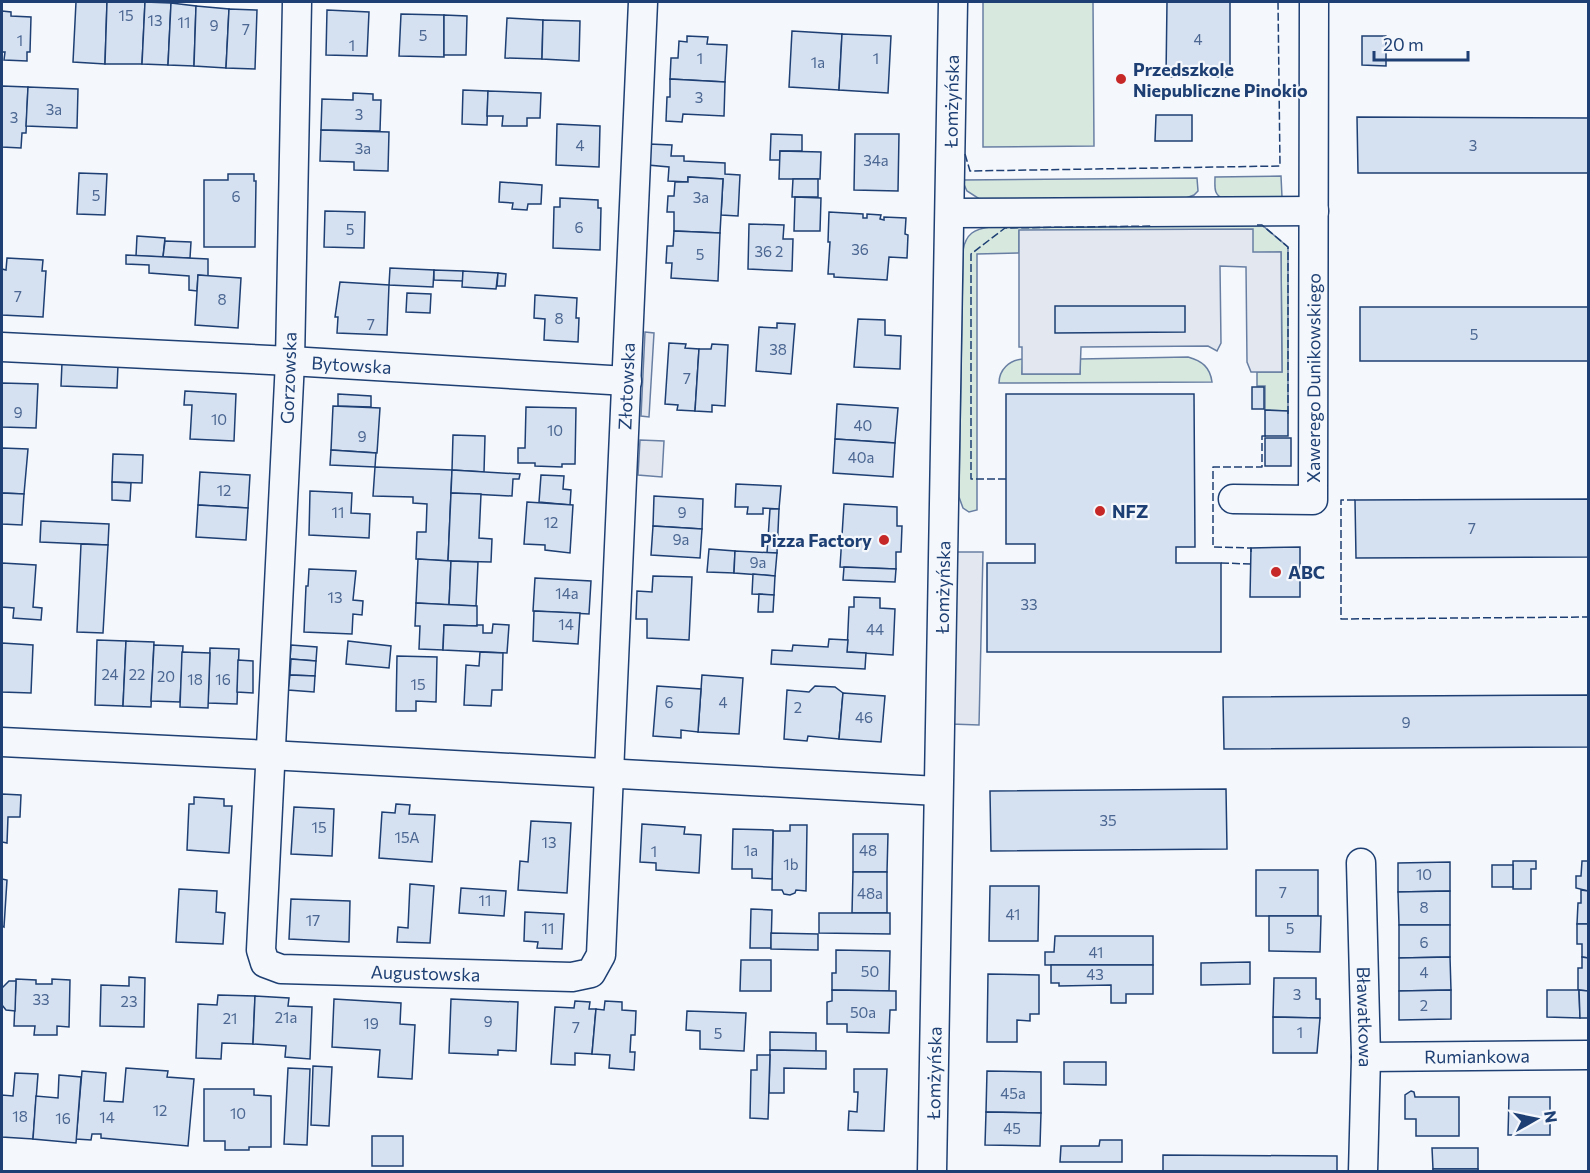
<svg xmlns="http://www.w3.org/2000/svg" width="1590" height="1173" viewBox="0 0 1590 1173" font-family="Commissioner,sans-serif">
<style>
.green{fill:#d7e8df;stroke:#687fa3;stroke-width:1.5}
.parking{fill:#e3e8f0;stroke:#687fa3;stroke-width:1.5}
.building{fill:#d5e0f0;stroke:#1d3f73;stroke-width:1.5}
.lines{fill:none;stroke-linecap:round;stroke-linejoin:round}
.street-casing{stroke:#1d3f73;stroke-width:31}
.street{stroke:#f4f7fb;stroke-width:28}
.fence{stroke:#1d3f73;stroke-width:1.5;stroke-dasharray:8 3;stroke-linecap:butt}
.poi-dot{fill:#c62828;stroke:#f4f7fb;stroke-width:2}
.labels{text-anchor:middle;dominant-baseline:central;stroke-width:4.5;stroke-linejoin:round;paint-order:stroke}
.number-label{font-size:15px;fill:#4b6792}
.poi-label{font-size:18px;font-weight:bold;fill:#1d3f73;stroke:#f4f7fb;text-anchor:start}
.street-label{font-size:18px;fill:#1d3f73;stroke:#f4f7fb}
</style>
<rect width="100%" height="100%" fill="#f4f7fb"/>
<g class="green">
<polygon points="983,2 1093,2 1094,146 983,147"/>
<path d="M 1281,176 L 1282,197 L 1224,199 C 1213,195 1215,187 1215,177 Z"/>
<polygon points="1197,178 1198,191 1194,195 1186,198 981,200 967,191 962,180"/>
<path d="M 1262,225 L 1288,247 L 1288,411 L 1265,410 L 1265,386 L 1257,386 L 1257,372 L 1282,372 L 1281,252 L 1253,253 L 1019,231 L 1019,253 L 977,254 L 977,510 L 969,512 L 963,508 L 959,497 L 963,250 C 966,234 974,229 990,227 Z"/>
<path d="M 1188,357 C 1202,361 1210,367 1212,382 L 999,383 C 999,370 1009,360 1023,359 L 1022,374 L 1080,374 L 1080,359 Z"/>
</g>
<g class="parking">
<polygon points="1253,229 1253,252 1281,252 1282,372 1251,372 1247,362 1246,267 1220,266 1221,343 1217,351 1208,346 1081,347 1080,374 1022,374 1022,347 1019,347 1019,230"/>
<polygon points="645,332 654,333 649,417 641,416"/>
<polygon points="640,440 664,441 662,477 638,475"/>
<polygon points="955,552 983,552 979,725 951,724"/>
</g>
<g class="building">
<polygon points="76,2 107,2 105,64 73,62"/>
<polygon points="107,2 145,2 142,64 105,64"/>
<polygon points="145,2 171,3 168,65 142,64"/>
<polygon points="1167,2 1230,2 1230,77 1166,77"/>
<polygon points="171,3 196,6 194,66 168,65"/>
<polygon points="196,6 229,9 226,68 194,66"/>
<polygon points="229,9 257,10 255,69 226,68"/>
<polygon points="327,10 369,12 367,56 326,55"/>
<polygon points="2,11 11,12 11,16 31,17 30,52 27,52 27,61 4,60 5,52 2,52"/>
<polygon points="401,14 444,15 444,57 399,56"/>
<polygon points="444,15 467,16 466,55 444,55"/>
<polygon points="507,18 543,20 542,59 505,58"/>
<polygon points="543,20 580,21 579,61 542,59"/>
<polygon points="792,31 842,34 839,90 789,87"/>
<polygon points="842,34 891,36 888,93 839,90"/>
<polygon points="687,36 708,37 707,44 727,45 725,82 670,79 671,58 678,58 679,41 687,42"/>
<polygon points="1362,36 1386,36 1386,66 1362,65"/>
<polygon points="670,79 725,82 724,116 683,114 682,122 666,121 667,97 670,97"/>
<polygon points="2,86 28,87 26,133 22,133 21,148 2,147"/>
<polygon points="28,87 78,89 77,128 26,126"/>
<polygon points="463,90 488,91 487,125 462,124"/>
<polygon points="488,91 541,93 540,118 527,118 527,126 502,126 503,116 487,116"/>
<polygon points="353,93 373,94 373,100 381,100 380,131 321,130 322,99 353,100"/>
<polygon points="1156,115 1192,115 1192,141 1155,141"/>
<polygon points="1357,117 1588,118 1588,173 1358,173"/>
<polygon points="557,124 600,126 599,167 556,165"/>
<polygon points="321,130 389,132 388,171 354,170 354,162 320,161"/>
<polygon points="771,134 802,135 802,151 780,151 780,160 770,160"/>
<polygon points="855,134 899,134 898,191 854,190"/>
<polygon points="649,144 672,145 671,156 684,156 684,161 725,163 725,174 740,175 738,216 721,215 723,179 688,177 688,182 668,181 669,167 648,165"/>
<polygon points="780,151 821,152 820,179 779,179"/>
<polygon points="79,173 107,174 105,215 77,214"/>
<polygon points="228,174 254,174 254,181 256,181 255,247 204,247 204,180 228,180"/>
<polygon points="688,177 723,179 720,233 674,231 674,212 667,212 668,196 674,196 675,182 688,182"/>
<polygon points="793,179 818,179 818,197 792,197"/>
<polygon points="500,182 542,185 541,204 528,204 527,210 512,209 513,203 499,202"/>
<polygon points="795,197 821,198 820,231 794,231"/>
<polygon points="560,198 598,200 598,208 601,208 600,250 553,248 554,207 560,207"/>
<polygon points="325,211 365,212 364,248 324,247"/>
<polygon points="829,212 863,214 863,218 867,218 867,214 881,215 880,219 884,220 884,217 906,218 905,234 908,235 907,258 889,257 887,280 834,277 834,274 828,274 830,242 828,242"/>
<polygon points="749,224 784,225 783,239 793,239 792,271 748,269"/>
<polygon points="674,231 720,233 718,281 671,278 672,263 666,263 667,246 673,246"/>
<polygon points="137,236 165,238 163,257 136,256"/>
<polygon points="165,241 191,242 190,258 163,257"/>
<polygon points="126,255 208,259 208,276 198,275 197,291 189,290 189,276 149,273 149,265 126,264"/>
<polygon points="7,258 43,260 42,271 46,271 43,317 2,315 2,269 6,270"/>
<polygon points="390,268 434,270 433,287 389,285"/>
<polygon points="434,270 463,271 463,281 434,280"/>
<polygon points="463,271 498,273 496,289 462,287"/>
<polygon points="498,273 506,274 505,286 497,286"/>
<polygon points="198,275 241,278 238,328 195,325"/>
<polygon points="340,282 389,285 387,335 337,333 338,317 335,317"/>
<polygon points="407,293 431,294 430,313 406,312"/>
<polygon points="535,295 577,298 576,318 579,318 578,342 544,340 545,319 534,318"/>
<polygon points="1055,306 1185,306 1185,332 1055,333"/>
<rect x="1360" y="307" width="228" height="54"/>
<polygon points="858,319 885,320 885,335 901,336 900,369 854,367"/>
<polygon points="777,323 795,324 791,374 756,371 759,327 777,328"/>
<polygon points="669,343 686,344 685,348 699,349 695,411 677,410 678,405 665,404"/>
<polygon points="712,344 728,345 725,406 712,405 712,412 695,411 699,349 711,349"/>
<polygon points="62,363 118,365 117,388 61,386"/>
<polygon points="2,383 38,384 36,428 2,427"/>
<rect x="1252" y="387" width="12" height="22"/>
<polygon points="185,391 236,394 234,441 190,439 192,405 184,405"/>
<polygon points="338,394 371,396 371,407 338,406"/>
<polygon points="1006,394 1194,394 1195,547 1176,547 1176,563 1221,563 1221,652 987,652 987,563 1035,563 1035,544 1006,544"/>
<polygon points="837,404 898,408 895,443 835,439"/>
<polygon points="333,406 380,408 377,453 331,450"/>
<polygon points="526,407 576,408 575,464 562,464 562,467 535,466 535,463 518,463 518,448 525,448"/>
<polygon points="1265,410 1288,411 1288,436 1265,436"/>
<polygon points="453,435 485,436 484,472 452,470"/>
<rect x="1265" y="438" width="26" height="28"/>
<polygon points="835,439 895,443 893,477 833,473"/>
<polygon points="2,448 28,449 24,494 2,493"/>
<polygon points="331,450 376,453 375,467 330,465"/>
<polygon points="113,454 143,455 142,483 112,482"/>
<polygon points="375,467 452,470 448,561 416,559 417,532 426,532 427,504 413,503 413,497 373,496"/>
<polygon points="452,470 520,474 519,479 513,479 512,496 451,493"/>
<polygon points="200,472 250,475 248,508 198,505"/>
<polygon points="541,475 564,476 563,489 571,490 570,505 539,502"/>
<polygon points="112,482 131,483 130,501 112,500"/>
<polygon points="736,484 781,486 779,509 763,508 763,514 747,514 748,507 735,507"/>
<polygon points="310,491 352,493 351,513 370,514 369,538 309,535"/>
<polygon points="2,493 24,494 22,525 2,524"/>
<polygon points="451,493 481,494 479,538 492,539 491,562 448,561"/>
<polygon points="654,496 703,499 702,529 653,526"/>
<polygon points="1588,499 1588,557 1356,558 1355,500"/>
<polygon points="527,502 573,505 570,553 545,550 545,545 524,544"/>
<polygon points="844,504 897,507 897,526 902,526 901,552 896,552 896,569 840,567"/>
<polygon points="198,505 248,508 246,540 196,537"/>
<polygon points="770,509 779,509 777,553 767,553"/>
<polygon points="41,521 109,524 108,545 40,542"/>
<polygon points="653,526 702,529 700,558 651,555"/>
<polygon points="81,544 108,545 103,633 77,632"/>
<polygon points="1300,547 1300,597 1250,597 1251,548"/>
<polygon points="709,549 735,551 734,573 707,572"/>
<polygon points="735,551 777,553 775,576 734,573"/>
<polygon points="418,559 451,561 449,605 416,603"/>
<polygon points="451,561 478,562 476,606 449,605"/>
<polygon points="2,563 36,565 33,607 42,608 41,620 13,618 14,608 2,607"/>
<polygon points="844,567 896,569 895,582 843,580"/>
<polygon points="309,569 356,571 353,600 363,601 362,615 353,614 352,634 304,632 306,586 308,586"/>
<polygon points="753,574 775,576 774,595 752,594"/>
<polygon points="653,576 692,577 689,640 647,638 647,619 636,619 637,591 652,592"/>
<polygon points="535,578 591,581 589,614 533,611"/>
<polygon points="759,594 774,595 773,612 758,612"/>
<polygon points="854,597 880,598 880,608 895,609 893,655 847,652 849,607 854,607"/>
<polygon points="416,603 477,606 477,626 444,625 443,650 419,649 420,626 415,626"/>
<polygon points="534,611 580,613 578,644 533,641"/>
<polygon points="493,624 509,625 507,653 443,650 444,625 477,626 477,625 483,625 483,633 492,633"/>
<polygon points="829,639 848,640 847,652 866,653 865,669 771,664 772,650 792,651 793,645 828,647"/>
<polygon points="97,640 126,641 123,706 95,705"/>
<polygon points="126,641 154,642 151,707 123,706"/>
<polygon points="348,641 391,646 389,668 346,664"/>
<polygon points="2,643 33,645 31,693 2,692"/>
<polygon points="154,645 183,646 180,702 151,701"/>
<polygon points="291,645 317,647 316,661 290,659"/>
<polygon points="210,648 239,649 237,704 208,703"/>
<polygon points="182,652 210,653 208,708 180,707"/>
<polygon points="480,652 503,653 502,690 492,690 491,706 464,705 466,665 479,666"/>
<polygon points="397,656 437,657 436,702 416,701 416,711 396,711"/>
<polygon points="291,659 316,661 315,676 290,675"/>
<polygon points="238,660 253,661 253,693 237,692"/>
<polygon points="290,675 315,676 314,692 288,690"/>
<polygon points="702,675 743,678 739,734 698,732"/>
<polygon points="657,686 701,689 698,732 681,730 681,738 653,736"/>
<polygon points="815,686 835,687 843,693 839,739 808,736 807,741 784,739 787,690 809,692"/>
<polygon points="843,693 885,696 881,742 839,739"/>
<polygon points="1588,695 1588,747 1224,749 1223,697"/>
<polygon points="1226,789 1227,849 991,851 990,791"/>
<polygon points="2,794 21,795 20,817 8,817 7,843 2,842"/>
<polygon points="194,797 224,799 224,806 232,806 229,853 187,850 189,804 194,804"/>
<polygon points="396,804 410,805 409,814 435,815 432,862 379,858 382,812 395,813"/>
<polygon points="294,807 334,809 332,856 291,854"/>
<polygon points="531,821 571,823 567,893 518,890 520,861 528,862"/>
<polygon points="642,824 685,827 684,834 701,835 699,873 656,870 656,863 640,862"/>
<polygon points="790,825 807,825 806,891 796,890 795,893 790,895 784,894 782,890 772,890 773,831 790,831"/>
<polygon points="733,829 773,830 772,879 752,878 752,869 732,869"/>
<polygon points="853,834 888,834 887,872 853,872"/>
<polygon points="1513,861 1536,861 1536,869 1531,869 1531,889 1513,889"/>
<polygon points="1582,861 1588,861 1588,891 1576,888 1576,876 1581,876"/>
<polygon points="1450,862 1450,891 1398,892 1398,863"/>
<rect x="1492" y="865" width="21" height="22"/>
<rect x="1256" y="870" width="62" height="46"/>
<polygon points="853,872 887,872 887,913 852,913"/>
<polygon points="2,879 7,880 4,927 2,926"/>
<polygon points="410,884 434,886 430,943 397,942 398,927 408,928"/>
<polygon points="990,886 1039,886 1038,941 989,941"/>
<polygon points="461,888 506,891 504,916 459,913"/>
<polygon points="179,889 217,891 216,912 225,913 223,944 176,942"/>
<polygon points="1581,890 1588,891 1588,924 1577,924 1578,903 1581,903"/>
<polygon points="1450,891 1450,925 1399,925 1398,892"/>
<polygon points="291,899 350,901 349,942 289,939"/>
<polygon points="751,909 772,910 771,948 750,948"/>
<polygon points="525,912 564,914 562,949 537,948 538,942 524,941"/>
<polygon points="819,913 890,913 890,934 819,933"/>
<polygon points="1269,916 1321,916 1320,952 1269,951"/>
<polygon points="1577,924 1588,924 1588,958 1582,957 1582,944 1577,944"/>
<polygon points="1399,925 1450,925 1450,957 1399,958"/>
<polygon points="771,933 818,934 818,950 771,949"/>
<polygon points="1055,936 1153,936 1153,965 1045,965 1045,952 1054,952"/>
<polygon points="836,950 890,951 889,991 832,990 832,973 836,973"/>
<polygon points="1450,957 1451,990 1399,991 1399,958"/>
<polygon points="1582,957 1588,958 1588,991 1578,990 1578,968 1582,968"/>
<polygon points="741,960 771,960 771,991 740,991"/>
<polygon points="1250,962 1250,984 1201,985 1201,963"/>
<polygon points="1051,965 1153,965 1153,994 1126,994 1126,1003 1111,1003 1111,985 1059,986 1059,983 1051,983"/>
<polygon points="988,974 1039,975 1039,1014 1030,1014 1030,1021 1017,1020 1017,1042 987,1042"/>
<polygon points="129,977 145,978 144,1027 100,1026 101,985 129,986"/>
<polygon points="1274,978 1316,978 1316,999 1320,999 1320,1018 1273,1017"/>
<polygon points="16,979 36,980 36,984 52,984 52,979 70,980 69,1027 57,1026 57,1035 34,1035 35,1026 14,1026"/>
<polygon points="9,981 16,981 15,1011 6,1010 2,1005 2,988"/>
<polygon points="832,990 896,991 896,1010 890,1010 889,1033 847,1032 847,1024 827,1024 827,1002 832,1001"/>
<polygon points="1451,990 1451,1019 1399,1020 1399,991"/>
<polygon points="1547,990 1579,990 1580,1018 1547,1017"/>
<polygon points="1579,990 1588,991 1588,1018 1580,1018"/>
<polygon points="218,995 255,996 253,1044 222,1043 221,1059 196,1058 198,1004 217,1005"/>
<polygon points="255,996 289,998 288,1006 312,1007 310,1059 285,1057 286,1046 253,1044"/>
<polygon points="334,999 401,1003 400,1024 415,1025 412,1079 378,1077 380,1050 332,1047"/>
<polygon points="451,999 518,1002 516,1051 498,1050 498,1055 449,1053"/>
<polygon points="575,1001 590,1002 589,1009 596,1009 592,1054 575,1053 575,1065 551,1064 555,1007 574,1008"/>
<polygon points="605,1001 622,1002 622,1010 636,1011 635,1035 631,1035 630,1052 635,1052 634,1070 609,1068 610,1055 592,1054 596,1009 604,1010"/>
<polygon points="687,1011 746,1013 744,1051 700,1049 700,1031 686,1030"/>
<polygon points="1273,1017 1320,1018 1317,1053 1273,1053"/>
<polygon points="770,1032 816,1033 816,1051 770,1050"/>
<polygon points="770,1050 826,1051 826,1069 784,1068 784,1093 769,1093"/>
<polygon points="757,1055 770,1055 768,1119 750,1118 751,1070 757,1070"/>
<polygon points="1064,1062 1106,1062 1106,1085 1064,1084"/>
<polygon points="313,1066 332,1067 329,1126 311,1125"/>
<polygon points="126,1068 168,1071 167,1077 194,1079 188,1146 101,1138 101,1134 92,1134 91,1140 76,1139 82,1071 106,1073 104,1101 123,1102"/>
<polygon points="288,1068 310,1069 307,1145 284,1144"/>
<polygon points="854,1069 887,1069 884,1131 848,1130 849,1111 857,1112 858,1092 854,1092"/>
<polygon points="987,1071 1041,1072 1041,1113 986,1112"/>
<polygon points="15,1073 38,1074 33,1139 2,1137 2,1095 13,1096"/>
<polygon points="59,1075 81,1077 76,1143 33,1139 36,1096 58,1098"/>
<polygon points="204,1089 254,1089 254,1095 271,1096 271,1147 249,1147 249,1150 225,1150 225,1141 204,1141"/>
<polygon points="1411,1091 1414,1092 1415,1097 1459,1097 1459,1136 1416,1136 1416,1119 1405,1119 1405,1095"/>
<polygon points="1509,1097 1550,1097 1550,1135 1508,1135"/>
<polygon points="986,1112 1041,1113 1040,1146 985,1145"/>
<rect x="372" y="1136" width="31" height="30"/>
<polygon points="1100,1140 1122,1140 1122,1162 1060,1162 1061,1146 1099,1146"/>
<polygon points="1432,1148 1478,1148 1478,1169 1433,1169"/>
<polygon points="1163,1155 1337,1156 1337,1172 1163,1172"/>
<rect x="1433" y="1169" width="45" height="3"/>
</g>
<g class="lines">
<defs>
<g id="street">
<path id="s1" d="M 297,2 L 290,361 L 261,950 L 265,963 L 281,969 L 572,977 L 591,973 L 601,955 L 643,2"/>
<polyline points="950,213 1314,211"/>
<path id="s2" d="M 2,347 L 290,361 L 627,381"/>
<path id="s3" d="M 1233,499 L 1313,500 L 1314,2"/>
<polyline points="2,742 269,755 938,791"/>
<path id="s4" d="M 1361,863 L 1366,1057 L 1363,1172"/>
<path id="s5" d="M 1366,1057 L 1588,1055"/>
<path id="s6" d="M 932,1172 L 953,2"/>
</g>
</defs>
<use href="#street" class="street-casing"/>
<use href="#street" class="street"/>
<g class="fence">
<polyline points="965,154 970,171 1280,166 1278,2"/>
<polyline points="1257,225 1262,225 1288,247 1288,415"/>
<polyline points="1006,479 971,479 971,254 1005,228 1152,226"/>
<polyline points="1355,500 1341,500 1341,619 1588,617"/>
<polyline points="1251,552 1251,548 1213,547 1213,467 1262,467 1262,436 1267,436"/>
<polyline points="1221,563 1251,564 1251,561"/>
</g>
</g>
<g class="poi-dot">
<circle cx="1121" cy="79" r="6"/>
<circle cx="1100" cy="511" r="6"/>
<circle cx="884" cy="540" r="6"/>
<circle cx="1276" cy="572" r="6"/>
</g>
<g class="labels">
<g class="number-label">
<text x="126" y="15">15</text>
<text x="155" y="20">13</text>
<text x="184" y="22">11</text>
<text x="214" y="25">9</text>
<text x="246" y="29">7</text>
<text x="423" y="35">5</text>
<text x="1198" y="39">4</text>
<text x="20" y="40">1</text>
<text x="352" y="45">1</text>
<text x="700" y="58">1</text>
<text x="876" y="58">1</text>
<text x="818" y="62">1a</text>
<text x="699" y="97">3</text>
<text x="54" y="109">3a</text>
<text x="359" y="114">3</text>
<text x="14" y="117">3</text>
<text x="580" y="145">4</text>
<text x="1473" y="145">3</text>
<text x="363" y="148">3a</text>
<text x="876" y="160">34a</text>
<text x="96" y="195">5</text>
<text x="236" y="196">6</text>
<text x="701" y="197">3a</text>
<text x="579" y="227">6</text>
<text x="350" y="229">5</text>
<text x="860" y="249">36</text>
<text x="769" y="251">36 2</text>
<text x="700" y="254">5</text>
<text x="18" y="296">7</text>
<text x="222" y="299">8</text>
<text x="559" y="318">8</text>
<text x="371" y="324">7</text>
<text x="1474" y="334">5</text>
<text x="778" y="349">38</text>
<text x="687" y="378">7</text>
<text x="18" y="412">9</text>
<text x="219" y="419">10</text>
<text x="863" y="425">40</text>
<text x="555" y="430">10</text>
<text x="362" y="436">9</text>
<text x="861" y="457">40a</text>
<text x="224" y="490">12</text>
<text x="338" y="512">11</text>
<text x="682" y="512">9</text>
<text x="551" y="522">12</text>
<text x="1472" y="528">7</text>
<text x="681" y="539">9a</text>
<text x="758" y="562">9a</text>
<text x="567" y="593">14a</text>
<text x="335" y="597">13</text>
<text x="1029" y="604">33</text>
<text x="566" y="624">14</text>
<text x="875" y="629">44</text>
<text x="110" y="674">24</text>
<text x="137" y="674">22</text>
<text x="166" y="676">20</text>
<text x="195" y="679">18</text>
<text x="223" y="679">16</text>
<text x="418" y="684">15</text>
<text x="669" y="702">6</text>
<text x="723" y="702">4</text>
<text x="798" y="707">2</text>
<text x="864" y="717">46</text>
<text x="1406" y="722">9</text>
<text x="1108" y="820">35</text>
<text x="319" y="827">15</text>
<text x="407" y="837">15A</text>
<text x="549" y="842">13</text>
<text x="751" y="850">1a</text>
<text x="868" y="850">48</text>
<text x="654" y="851">1</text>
<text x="791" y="864">1b</text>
<text x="1424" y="874">10</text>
<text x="1283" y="892">7</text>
<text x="870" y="893">48a</text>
<text x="485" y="900">11</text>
<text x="1424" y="907">8</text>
<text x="1013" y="914">41</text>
<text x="313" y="920">17</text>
<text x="548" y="928">11</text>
<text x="1290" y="928">5</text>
<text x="1424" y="942">6</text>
<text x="1096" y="952">41</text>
<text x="870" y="971">50</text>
<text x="1424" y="972">4</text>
<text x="1095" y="974">43</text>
<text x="1297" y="994">3</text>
<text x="41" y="999">33</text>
<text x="129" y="1001">23</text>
<text x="1424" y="1005">2</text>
<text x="863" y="1012">50a</text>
<text x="286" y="1017">21a</text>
<text x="230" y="1018">21</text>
<text x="488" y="1021">9</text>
<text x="371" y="1023">19</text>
<text x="576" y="1027">7</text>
<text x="1300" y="1032">1</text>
<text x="718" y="1033">5</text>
<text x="1013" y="1093">45a</text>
<text x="160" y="1110">12</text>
<text x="238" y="1113">10</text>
<text x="20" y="1116">18</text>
<text x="107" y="1117">14</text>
<text x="63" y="1118">16</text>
<text x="1012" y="1128">45</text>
</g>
<g class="poi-label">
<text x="1133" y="69">Przedszkole<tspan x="1133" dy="21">Niepubliczne Pinokio</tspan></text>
<text x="1112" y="511">NFZ</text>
<text x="872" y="540" text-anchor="end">Pizza Factory</text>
<text x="1288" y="572">ABC</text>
</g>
<g class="street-label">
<text stroke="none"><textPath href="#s6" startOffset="1071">Łomżyńska</textPath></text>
<text stroke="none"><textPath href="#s2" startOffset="350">Bytowska</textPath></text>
<text stroke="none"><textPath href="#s3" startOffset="202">Xawerego Dunikowskiego</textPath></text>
<text transform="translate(288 378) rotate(-88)">Gorzowska</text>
<text stroke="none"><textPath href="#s1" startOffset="1880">Złotowska</textPath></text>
<text stroke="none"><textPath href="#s6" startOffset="585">Łomżyńska</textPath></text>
<text stroke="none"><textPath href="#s1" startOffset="1124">Augustowska</textPath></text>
<text stroke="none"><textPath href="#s4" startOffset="154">Bławatkowa</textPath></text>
<text stroke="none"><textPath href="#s5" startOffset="111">Rumiankowa</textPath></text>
<text stroke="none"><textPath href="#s6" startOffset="99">Łomżyńska</textPath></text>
</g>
</g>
<rect width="1590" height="1173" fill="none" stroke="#1d3f73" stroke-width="6"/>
<g transform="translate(1536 1119) rotate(81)" stroke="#f4f7fb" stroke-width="4.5" paint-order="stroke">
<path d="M0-4.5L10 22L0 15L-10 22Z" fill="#1d3f73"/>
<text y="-9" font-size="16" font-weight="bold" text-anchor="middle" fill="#1d3f73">N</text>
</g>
<path d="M1374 51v9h94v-9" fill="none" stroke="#1d3f73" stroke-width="3"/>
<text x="1383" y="51" font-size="18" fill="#1d3f73" stroke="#f4f7fb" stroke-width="4.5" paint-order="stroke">20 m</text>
</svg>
